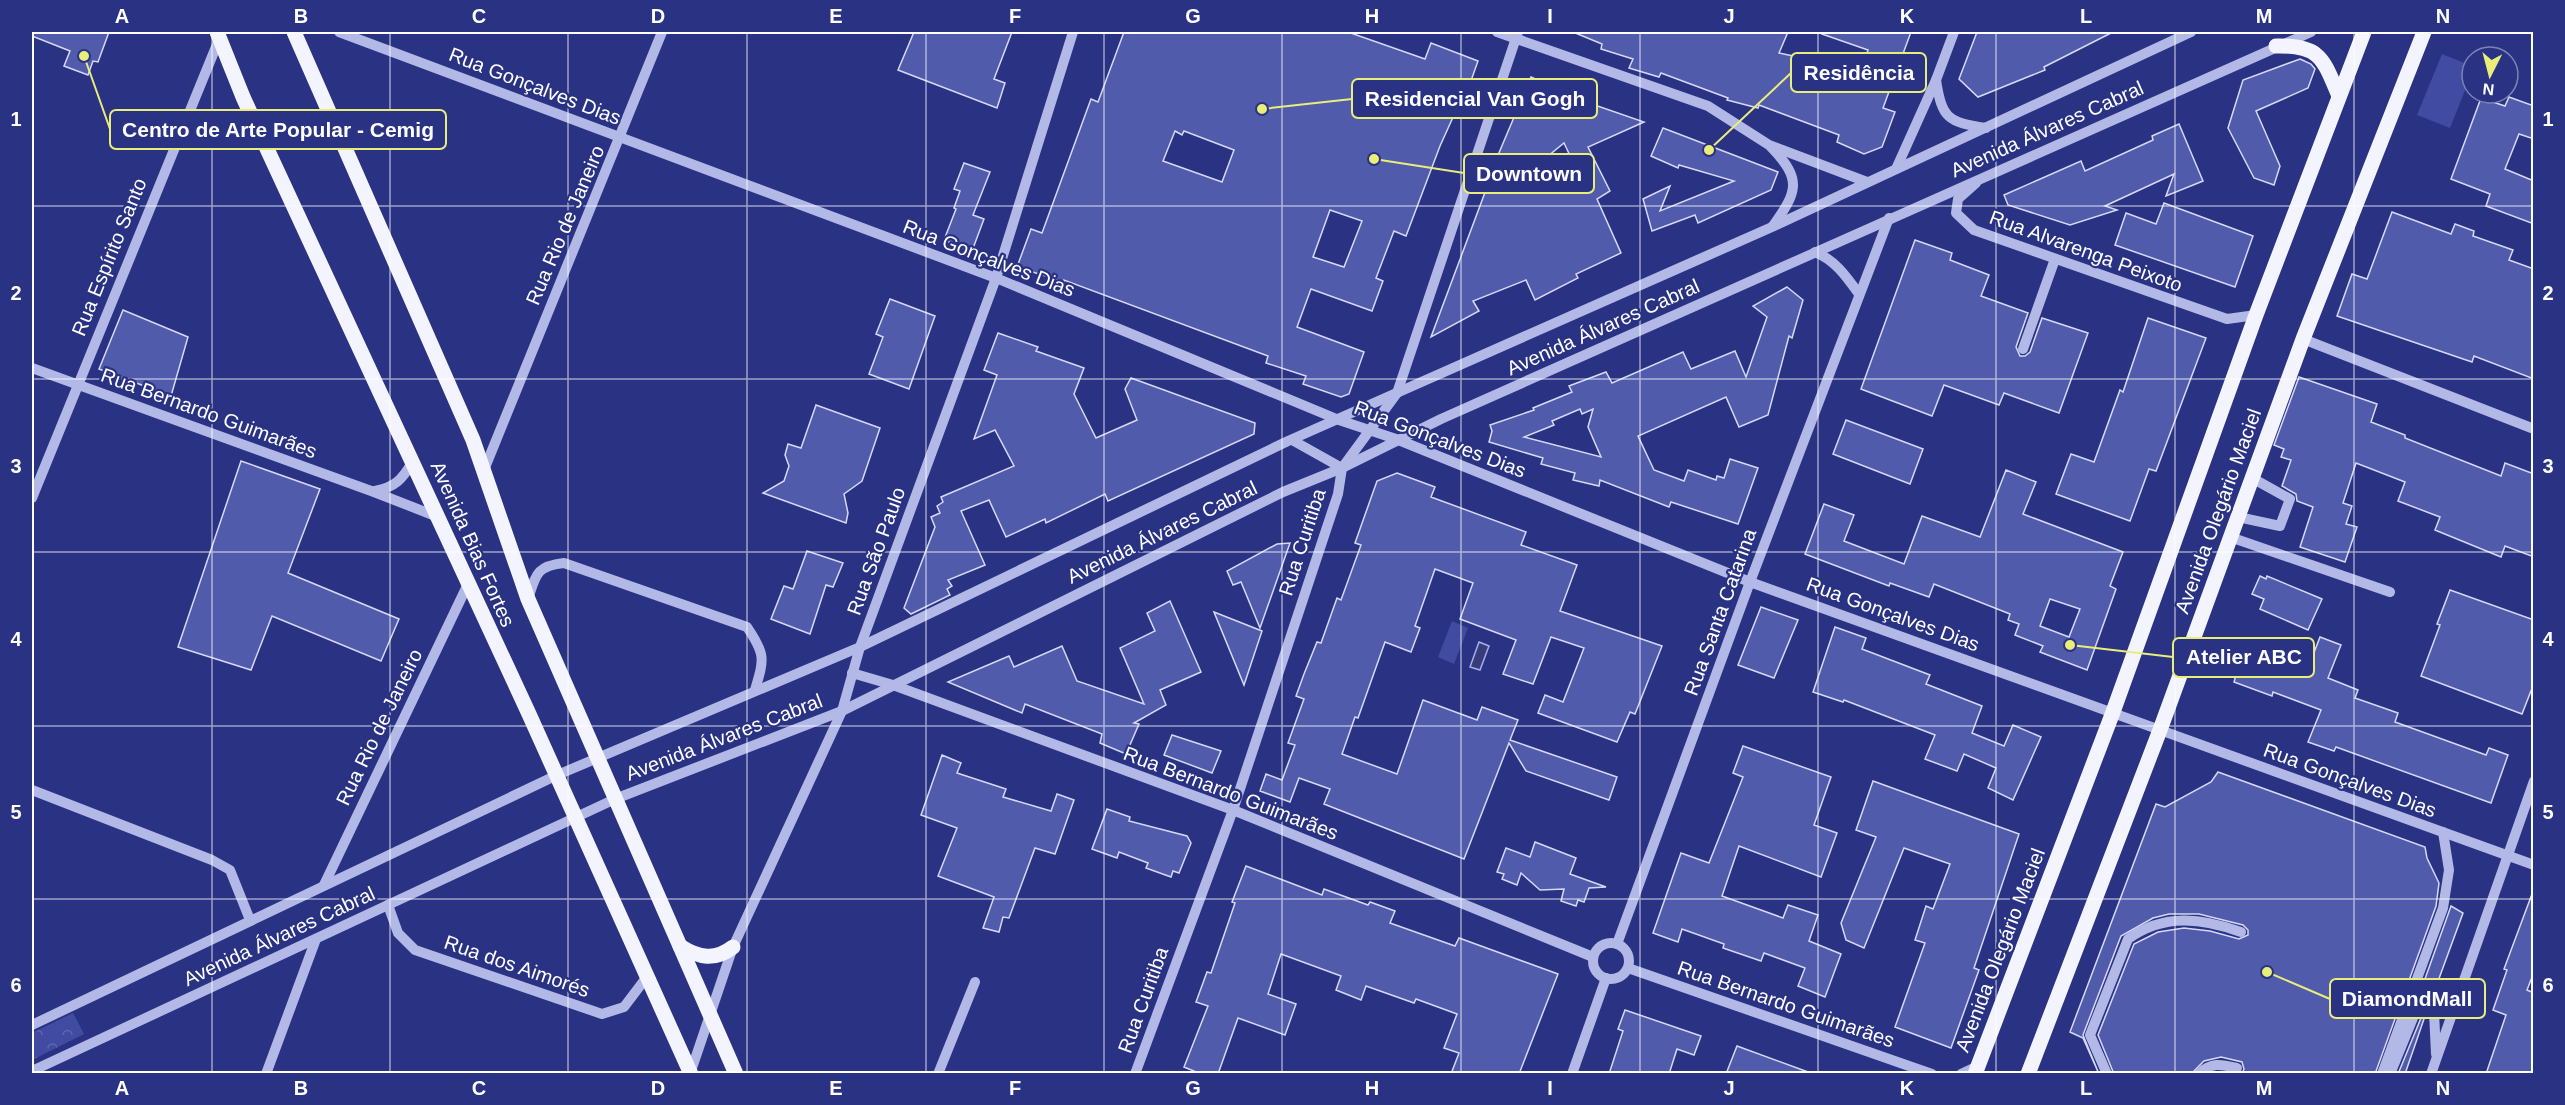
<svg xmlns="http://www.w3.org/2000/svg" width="2565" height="1105" viewBox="0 0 2565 1105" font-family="Helvetica,sans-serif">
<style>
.park{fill:url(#park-crowns)}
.garden{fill:#414ba1}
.water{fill:#373d7a;stroke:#a7afe7;stroke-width:1.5}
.building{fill:#515bab;stroke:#d5d9f5;stroke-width:1.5;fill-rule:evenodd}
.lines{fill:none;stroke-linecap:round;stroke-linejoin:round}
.minor{stroke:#b2b9e7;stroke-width:10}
.major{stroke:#f3f4fe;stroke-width:15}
.grid{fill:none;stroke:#fff;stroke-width:1.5;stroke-opacity:0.55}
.labels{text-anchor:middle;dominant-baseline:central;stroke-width:4.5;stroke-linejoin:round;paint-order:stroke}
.street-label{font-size:20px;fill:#fff;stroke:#293283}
.leader{fill:none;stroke:#e8ee79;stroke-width:2}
.callout-dot{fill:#e8ee79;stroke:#293283;stroke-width:2}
.callout{fill:#293283;stroke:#e8ee79;stroke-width:2}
.callout-label{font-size:21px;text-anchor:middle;font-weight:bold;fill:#fff}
.neatline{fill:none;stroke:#fff;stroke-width:2}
.grid-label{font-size:20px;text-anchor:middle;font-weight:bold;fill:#fff}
</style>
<defs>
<pattern id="park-crowns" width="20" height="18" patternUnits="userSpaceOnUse" patternTransform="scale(1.5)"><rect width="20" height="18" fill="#414ba1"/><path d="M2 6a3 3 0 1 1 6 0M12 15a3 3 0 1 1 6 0" fill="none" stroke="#5e66af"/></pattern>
</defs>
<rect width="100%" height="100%" fill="#293283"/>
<polygon class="park" points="73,1013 84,1034 32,1060 32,1033"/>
<g class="garden">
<polygon points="2442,54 2472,66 2472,73 2450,128 2417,115"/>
<polygon points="1452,621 1468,628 1454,664 1438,657"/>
</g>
<polygon class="water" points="1479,642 1489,646 1480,670 1470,667"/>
<g class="building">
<polygon points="32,32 109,32 98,62 93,61 88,75 64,66 70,51 32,36"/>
<polygon points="914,32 1012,32 994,79 1005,83 997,108 898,70"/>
<path d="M 1124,32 L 1348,32 L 1425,59 L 1431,43 L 1478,61 L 1462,106 L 1459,104 L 1440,146 L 1406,236 L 1394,231 L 1376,278 L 1383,281 L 1372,311 L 1311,289 L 1297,327 L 1364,352 L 1349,394 L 1341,397 L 1303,384 L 1306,376 L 1266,363 L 1268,356 L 1064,280 L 1064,282 L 1017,267 L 1031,229 L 1042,233 L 1091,99 L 1098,102 ZM 1175,131 L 1182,135 L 1184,131 L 1234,150 L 1222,182 L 1163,161 ZM 1330,210 L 1362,221 L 1344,267 L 1313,257 Z"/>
<polygon points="1573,32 1788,32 1779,53 1807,59 1811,65 1858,82 1868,50 1822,34 1823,32 1911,32 1883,108 1895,112 1882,147 1864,154 1837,142 1839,135 1759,105 1758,108 1727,100 1728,98 1661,73 1659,77 1629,68 1633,59 1601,49 1602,44"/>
<polygon points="1977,32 2113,32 2044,67 2045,70 1978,97 1959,79"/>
<polygon points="2300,59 2311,64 2315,69 2308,88 2256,111 2280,166 2274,185 2254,178 2228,128 2243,80"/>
<path d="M 1531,77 L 1564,92 L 1563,94 L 1644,122 L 1588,147 L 1610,191 L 1597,199 L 1621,253 L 1576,274 L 1578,278 L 1535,300 L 1526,280 L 1473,301 L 1479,311 L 1431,337 L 1487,187 L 1485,186 ZM 1564,143 L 1581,179 L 1555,189 L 1536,166 Z"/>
<polygon points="2509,97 2534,106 2534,139 2519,134 2505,169 2534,181 2534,224 2486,206 2490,194 2451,179 2481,98 2505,106"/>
<polygon points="2179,124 2203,181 2166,196 2174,174 2105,206 2117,210 2070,225 2008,205 2004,195 2081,161 2085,171 2153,140 2152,136"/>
<polygon points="1663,128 1778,172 1771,190 1698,223 1695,215 1652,231 1643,199 1670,186 1660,211 1734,181 1679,165 1678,168 1651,156"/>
<polygon points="964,163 990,172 973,215 984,219 972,251 944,240 956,209 954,208 960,191 954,189"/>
<polygon points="2164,203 2253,236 2235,287 2115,245 2126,213 2156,224"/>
<polygon points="2392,212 2451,234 2455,224 2474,231 2473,236 2513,250 2509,260 2534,269 2534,379 2474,356 2472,362 2337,316 2352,274 2367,279"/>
<polygon points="1915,240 1952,253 1950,260 1989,275 1981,296 2028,313 2016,347 2020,356 2025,356 2030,352 2042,318 2088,333 2059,413 2004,393 1999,405 1944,385 1932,416 1861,389"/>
<path d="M 1787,287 L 1803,300 L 1792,338 L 1789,336 L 1768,415 L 1739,427 L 1726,397 L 1638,436 L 1654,470 L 1684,481 L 1688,470 L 1716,480 L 1717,476 L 1724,478 L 1730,459 L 1758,468 L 1738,524 L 1671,502 L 1669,507 L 1600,480 L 1599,486 L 1573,480 L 1575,473 L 1541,464 L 1543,458 L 1489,442 L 1492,431 L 1490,425 L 1534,410 L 1533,408 L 1572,392 L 1569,386 L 1606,372 L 1612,383 L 1683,352 L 1691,369 L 1735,351 L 1746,377 L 1767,317 L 1753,306 ZM 1580,409 L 1582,414 L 1593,409 L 1588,427 L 1601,457 L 1524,437 L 1554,425 L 1552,421 Z"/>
<polygon points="890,299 935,316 909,389 869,374 883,337 876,334"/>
<polygon points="123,310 188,337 171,396 99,369"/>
<polygon points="2148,318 2206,338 2156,471 2149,469 2130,521 2056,494 2071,454 2094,462 2120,390 2123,392"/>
<polygon points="998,333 1038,347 1036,351 1084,368 1074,394 1096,438 1137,420 1125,389 1131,378 1255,423 1254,434 1108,501 1105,494 1046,523 1045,519 1006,537 989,500 961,511 985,565 948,580 952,586 947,589 950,595 911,614 904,608 935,527 931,517 940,513 937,506 943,502 941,497 1014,466 995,430 974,439 997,375 984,370"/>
<polygon points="2299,377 2377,404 2371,422 2405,435 2405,438 2501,476 2505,463 2534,474 2534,557 2505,546 2501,557 2435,530 2440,517 2398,501 2405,482 2356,463 2343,503 2352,506 2346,524 2357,527 2345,562 2300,547 2313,507 2297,501 2296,494 2282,486 2291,460 2281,457 2284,449 2274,445"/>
<polygon points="816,405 880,428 862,481 844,494 848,513 846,523 763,493 784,481 789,466 785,455 788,444 801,448"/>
<polygon points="1846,420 1923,449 1910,484 1833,454"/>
<polygon points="241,461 320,489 288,573 399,619 381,661 272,616 251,670 178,647"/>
<path d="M 2006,470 L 2036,482 L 2023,514 L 2123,552 L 2110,586 L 2116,589 L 2087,670 L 2040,652 L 2043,646 L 2015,635 L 2019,624 L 2008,620 L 2010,614 L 1934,584 L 1929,597 L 1890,583 L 1889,586 L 1805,554 L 1824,504 L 1854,515 L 1844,541 L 1904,564 L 1922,516 L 1980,537 ZM 2050,599 L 2080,609 L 2069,637 L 2040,626 Z"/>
<polygon points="1397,473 1435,487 1431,497 1526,532 1521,545 1577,565 1560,611 1662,646 1635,714 1630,712 1617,742 1538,713 1545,695 1563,702 1584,648 1551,637 1533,684 1503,674 1516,640 1460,619 1473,583 1435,569 1415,626 1420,628 1411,652 1385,642 1358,718 1355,717 1342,754 1397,774 1423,700 1477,720 1482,707 1518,720 1510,740 1617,777 1609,800 1526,771 1509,743 1464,859 1324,804 1330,789 1299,778 1290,802 1260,791 1266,774 1282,780 1295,745 1288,743 1304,699 1296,696 1304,674 1317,642 1321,643 1337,598 1341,600 1361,545 1355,543 1377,481"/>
<polygon points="1290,543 1260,628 1241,582 1233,585 1227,571 1277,544"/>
<polygon points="807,551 843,563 833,587 826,585 810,634 771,619 784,586 793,589"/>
<polygon points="2260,576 2266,579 2267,576 2322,599 2308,630 2260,609 2264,599 2252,594"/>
<polygon points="2450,590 2534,620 2534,683 2522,714 2421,676 2440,625 2437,624"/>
<polygon points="1170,601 1201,672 1160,690 1166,705 1134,723 1139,724 1126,754 1100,743 1102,734 1025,704 1022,713 948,682 1009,656 1014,667 1062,646 1077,681 1144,704 1120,648 1155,631 1147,613"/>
<polygon points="1761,607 1798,620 1774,678 1738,665"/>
<polygon points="1214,612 1262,631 1244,685"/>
<polygon points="1835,627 1866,638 1862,649 1930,675 1926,684 1982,706 1972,733 2004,746 2013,725 2041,737 2013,800 1988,788 1996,768 1964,754 1957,771 1925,759 1935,735 1844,700 1843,702 1813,692"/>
<polygon points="2320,637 2341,645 2328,678 2358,690 2355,698 2398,713 2395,722 2486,755 2489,748 2508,755 2491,803 2336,747 2334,751 2308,742 2321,710 2273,692 2272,696 2234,682 2236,675 2225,671 2236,643 2246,646 2248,640 2310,663"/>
<polygon points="1172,735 1221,751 1212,773 1164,755"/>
<polygon points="1743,746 1831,777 1814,825 1837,833 1821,877 1739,846 1722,896 1783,918 1788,905 1818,915 1809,941 1841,954 1825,997 1798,986 1805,968 1764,953 1761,961 1723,948 1724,944 1682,929 1678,942 1653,933 1681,853 1709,863 1743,777 1733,773"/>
<polygon points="942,755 961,763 957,773 1006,789 1003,797 1051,811 1057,794 1074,800 1055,854 1035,848 1009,918 1003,917 999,932 983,928 994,897 938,876 957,828 921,815"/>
<polygon points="2218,772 2425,847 2427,858 2439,883 2436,906 2375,1074 2242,1074 2244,1069 2242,1062 2221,1057 2204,1061 2191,1074 2114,1074 2098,1035 2134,944 2158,932 2184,928 2210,931 2239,939 2248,935 2248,930 2243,925 2199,914 2169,914 2153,918 2121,936 2083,1035 2099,1074 2083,1038 2070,1032 2156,804 2165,807 2211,782"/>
<polygon points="1873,781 2019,834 1974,968 1979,970 1951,1048 1895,1027 1925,943 1915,940 1926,906 1933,909 1950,864 1904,848 1864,948 1846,940 1841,923 1876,837 1856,830"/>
<polygon points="1107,809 1130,817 1129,821 1187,836 1191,843 1179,873 1173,871 1171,877 1146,868 1148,863 1119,852 1117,858 1092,849"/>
<polygon points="1535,842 1576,858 1570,874 1606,887 1589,888 1584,902 1578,900 1576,906 1561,901 1564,889 1540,890 1521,873 1517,885 1502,879 1504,874 1497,872 1506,848 1530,857"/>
<polygon points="1246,866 1322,895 1324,889 1368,905 1370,902 1395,911 1390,923 1455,946 1459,938 1558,974 1519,1074 1451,1074 1459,1053 1444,1048 1457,1014 1416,999 1414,1003 1366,986 1361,1000 1336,990 1341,976 1281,954 1268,994 1296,1004 1285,1035 1238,1018 1218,1074 1201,1074 1184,1067 1208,1006 1196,1002 1207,972 1211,973 1235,903 1232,902"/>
<polygon points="2532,894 2534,972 2527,990 2534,993 2534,1074 2486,1074 2506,1015 2493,1010 2507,970 2504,969"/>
<polygon points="2451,906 2463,913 2430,1003 2423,1001 2416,1004"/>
<polygon points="1625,1010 1701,1036 1694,1055 1677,1049 1669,1074 1609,1074 1623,1031 1618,1029"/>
<polygon points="2425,1016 2405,1074 2398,1074 2421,1018"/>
<polygon points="1737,1046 1808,1072 1807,1074 1726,1074"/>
</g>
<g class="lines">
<g class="minor">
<polyline points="339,32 996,278 1339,420 1396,439 1750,582 2534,865"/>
<polyline points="1497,32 1708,106 1769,145 1867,182"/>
<path d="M 1936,80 C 1942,119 1948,122 1986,128"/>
<path d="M 1771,147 C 1803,180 1797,192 1773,226"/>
<polyline points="1896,169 1936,80 1954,32"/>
<polyline points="1976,183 1958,199 1956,213 1974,230 2227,319 2256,315"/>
<path d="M 1815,252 C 1835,260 1846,276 1859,294"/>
<polyline points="2303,339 2534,429"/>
<polyline points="2023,349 2055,259"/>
<polyline points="32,368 374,492 438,517"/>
<polyline points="1292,440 1342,468"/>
<polyline points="484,470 662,32"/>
<path d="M 375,491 C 395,487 402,480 413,461"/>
<polyline points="32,498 220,37"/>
<polyline points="2238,517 2280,526 2290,499 2252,478"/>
<polyline points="2230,537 2390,592"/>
<path d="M 528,599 C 536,575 536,566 564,563 L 747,627 C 766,655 764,659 755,690"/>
<polyline points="852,673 893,685 1233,810 1593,957"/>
<polyline points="32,790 212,860 230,870 250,920"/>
<polyline points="324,885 468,584"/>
<polyline points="388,905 398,933 415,950 602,1014 624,1007 646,978"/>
<circle cx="1611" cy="961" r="18"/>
<polyline points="1617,944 1750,582 1889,218"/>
<polyline points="1628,968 1932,1074"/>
<polyline points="32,1025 555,776 860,647 1288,441 1772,227 2191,32"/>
<polyline points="32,1071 615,799 842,711 1283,492 1342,468 1441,419 2311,32"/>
<polyline points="266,1074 316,939"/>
<polyline points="690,1074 733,947 842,711 860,647 996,278 1073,32"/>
<polyline points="938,1074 975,982"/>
<polyline points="1135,1074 1233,810 1338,494 1342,468 1397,393 1518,32"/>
<polyline points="1572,1074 1606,978"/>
<polyline points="1961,1074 1978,1066"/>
<path d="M 2107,1074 L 2090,1035 L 2128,939 C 2164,913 2202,918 2241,932"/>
<path d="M 2198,1074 C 2212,1062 2220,1064 2237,1068"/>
<polyline points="2382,1074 2443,908 2449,870 2443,832"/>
<polyline points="2390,1074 2415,1013 2424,1008 2434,1012 2436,1054"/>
<polyline points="2431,1074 2534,781"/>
</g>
<g class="major">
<polyline points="217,32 243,97 529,714 691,1074"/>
<polyline points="294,32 473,440 528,599 736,1074"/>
<path d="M 2276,46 C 2321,45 2323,59 2339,96"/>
<path d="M 680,946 C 699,958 715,961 733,947"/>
<polyline points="1975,1074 2113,712 2256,315 2364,32"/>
<polyline points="2028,1074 2160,730 2303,339 2424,32"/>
</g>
</g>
<path class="grid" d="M 212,32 L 212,1074M 390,32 L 390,1074M 568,32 L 568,1074M 747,32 L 747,1074M 926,32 L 926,1074M 1104,32 L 1104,1074M 1282,32 L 1282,1074M 1461,32 L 1461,1074M 1640,32 L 1640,1074M 1818,32 L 1818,1074M 1996,32 L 1996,1074M 2175,32 L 2175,1074M 2354,32 L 2354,1074M 32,206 L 2534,206M 32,379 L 2534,379M 32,552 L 2534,552M 32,726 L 2534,726M 32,899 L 2534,899"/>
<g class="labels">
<g class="street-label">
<text transform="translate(535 86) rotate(21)">Rua Gonçalves Dias</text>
<text transform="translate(2047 129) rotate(-24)">Avenida Álvares Cabral</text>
<text transform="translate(565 225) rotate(-67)">Rua Rio de Janeiro</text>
<text transform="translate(2086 251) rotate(20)">Rua Alvarenga Peixoto</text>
<text transform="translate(109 257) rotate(-68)">Rua Espírito Santo</text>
<text transform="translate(989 258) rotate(21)">Rua Gonçalves Dias</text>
<text transform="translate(1603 327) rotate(-24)">Avenida Álvares Cabral</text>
<text transform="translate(209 413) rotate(20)">Rua Bernardo Guimarães</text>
<text transform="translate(1440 439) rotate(21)">Rua Gonçalves Dias</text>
<text transform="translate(2218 511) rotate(-70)">Avenida Olegário Maciel</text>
<text transform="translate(1162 532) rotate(-26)">Avenida Álvares Cabral</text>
<text transform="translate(1302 542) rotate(-72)">Rua Curitiba</text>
<text transform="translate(473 544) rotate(66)">Avenida Bias Fortes</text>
<text transform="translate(876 551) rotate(-70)">Rua São Paulo</text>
<text transform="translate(1720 612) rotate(-70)">Rua Santa Catarina</text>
<text transform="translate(1893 614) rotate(20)">Rua Gonçalves Dias</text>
<text transform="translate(379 727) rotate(-64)">Rua Rio de Janeiro</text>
<text transform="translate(724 737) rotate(-21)">Avenida Álvares Cabral</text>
<text transform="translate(2350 780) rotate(20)">Rua Gonçalves Dias</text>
<text transform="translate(1231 793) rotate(21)">Rua Bernardo Guimarães</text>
<text transform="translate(279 936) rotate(-25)">Avenida Álvares Cabral</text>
<text transform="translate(2000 950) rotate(-69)">Avenida Olegário Maciel</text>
<text transform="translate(517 966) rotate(19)">Rua dos Aimorés</text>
<text transform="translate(1143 1000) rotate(-70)">Rua Curitiba</text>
<text transform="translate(1786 1004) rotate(19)">Rua Bernardo Guimarães</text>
</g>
</g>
<path class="leader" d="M1709 150L1791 73M1262 109L1352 99M84 56L110 129M1374 159L1464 173M2070 645L2173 657M2267 972L2330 999"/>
<g class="callout-dot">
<circle cx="1709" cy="150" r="6"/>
<circle cx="1262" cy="109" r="6"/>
<circle cx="84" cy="56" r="6"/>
<circle cx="1374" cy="159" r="6"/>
<circle cx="2070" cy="645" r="6"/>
<circle cx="2267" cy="972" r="6"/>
</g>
<g class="callout">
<rect x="1791" y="53" width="135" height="39" rx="6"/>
<rect x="1352" y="79" width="245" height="39" rx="6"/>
<rect x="110" y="110" width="336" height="39" rx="6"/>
<rect x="1464" y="154" width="130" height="39" rx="6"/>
<rect x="2173" y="638" width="141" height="39" rx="6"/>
<rect x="2330" y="979" width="155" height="39" rx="6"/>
</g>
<g class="callout-label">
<text x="1859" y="80">Residência</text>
<text x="1475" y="106">Residencial Van Gogh</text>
<text x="278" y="137">Centro de Arte Popular - Cemig</text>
<text x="1529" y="181">Downtown</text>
<text x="2244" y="664">Atelier ABC</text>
<text x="2407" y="1006">DiamondMall</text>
</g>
<rect width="2565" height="1105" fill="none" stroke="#293283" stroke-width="66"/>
<g transform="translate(2490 75) rotate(186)"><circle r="28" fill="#293283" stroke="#7f84b5" stroke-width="1.5"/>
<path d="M0-4.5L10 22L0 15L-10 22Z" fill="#e8ee79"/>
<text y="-9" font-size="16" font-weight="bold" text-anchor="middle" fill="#ffffff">N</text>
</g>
<rect x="33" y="33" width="2499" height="1039" class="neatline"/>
<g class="grid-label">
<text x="122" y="23">A</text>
<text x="301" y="23">B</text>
<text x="479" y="23">C</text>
<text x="658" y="23">D</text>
<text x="836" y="23">E</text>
<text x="1015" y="23">F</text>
<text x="1193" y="23">G</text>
<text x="1372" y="23">H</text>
<text x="1550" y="23">I</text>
<text x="1729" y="23">J</text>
<text x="1907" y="23">K</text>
<text x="2086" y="23">L</text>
<text x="2264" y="23">M</text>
<text x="2443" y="23">N</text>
<text x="16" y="126">1</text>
<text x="2548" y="126">1</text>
<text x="16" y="300">2</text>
<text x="2548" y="300">2</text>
<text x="16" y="473">3</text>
<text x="2548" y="473">3</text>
<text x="16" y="646">4</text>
<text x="2548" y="646">4</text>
<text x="16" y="819">5</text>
<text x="2548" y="819">5</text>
<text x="16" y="992">6</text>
<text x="2548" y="992">6</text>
<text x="122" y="1095">A</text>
<text x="301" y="1095">B</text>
<text x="479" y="1095">C</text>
<text x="658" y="1095">D</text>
<text x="836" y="1095">E</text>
<text x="1015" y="1095">F</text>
<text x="1193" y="1095">G</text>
<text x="1372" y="1095">H</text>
<text x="1550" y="1095">I</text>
<text x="1729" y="1095">J</text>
<text x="1907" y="1095">K</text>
<text x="2086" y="1095">L</text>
<text x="2264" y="1095">M</text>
<text x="2443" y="1095">N</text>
</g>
</svg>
